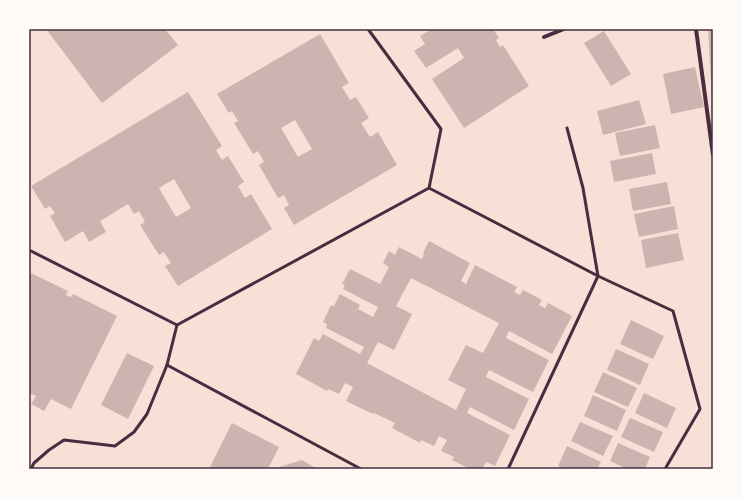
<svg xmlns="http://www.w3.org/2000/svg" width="742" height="498" viewBox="0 0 742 498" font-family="'Noto Sans',sans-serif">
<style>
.building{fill:#ccb4b1;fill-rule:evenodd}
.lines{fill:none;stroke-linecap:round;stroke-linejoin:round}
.service{stroke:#4a2c40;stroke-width:3}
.minor{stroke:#4a2c40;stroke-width:4}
.neatline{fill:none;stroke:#4a2c40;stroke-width:1.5}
</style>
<rect width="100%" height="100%" fill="#f7e1d7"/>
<g class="building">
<polygon points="46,29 165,29 178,45 102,103"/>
<polygon points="432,29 493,29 499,38 496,40 500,47 503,45 529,86 464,128 432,79 464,58 458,48 426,68 414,51 425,44 420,36"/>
<polygon points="708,29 713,29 713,100 712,100"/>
<polygon points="604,31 631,74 611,86 584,43"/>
<path d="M 320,34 L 349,83 L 342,87 L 350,100 L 356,97 L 369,118 L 361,123 L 370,137 L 378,132 L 397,165 L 294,225 L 284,208 L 289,205 L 284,195 L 278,198 L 259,165 L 264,162 L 258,151 L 253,154 L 234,123 L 238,121 L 232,111 L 229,113 L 217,94 ZM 295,120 L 312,149 L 298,157 L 281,128 Z"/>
<polygon points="695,67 704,107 671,114 663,74"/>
<path d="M 188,92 L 222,146 L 216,150 L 222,160 L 228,156 L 244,182 L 238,186 L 245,198 L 251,194 L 272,229 L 178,286 L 165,266 L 171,263 L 164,252 L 159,255 L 140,225 L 145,222 L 139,211 L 134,214 L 128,204 L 100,221 L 106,232 L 89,242 L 83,231 L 65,242 L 50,216 L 55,213 L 50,206 L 45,209 L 31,186 ZM 174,179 L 191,208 L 176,217 L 159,188 Z"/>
<polygon points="639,100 646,124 603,135 597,111"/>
<polygon points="655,125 660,148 620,156 615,133"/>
<polygon points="652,153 656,174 614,182 610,161"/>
<polygon points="667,182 671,204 633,211 629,189"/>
<polygon points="674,206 678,229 639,237 634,214"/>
<polygon points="678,233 684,260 646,268 641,240"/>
<path d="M 429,241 L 470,263 L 461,281 L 466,284 L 475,265 L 517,287 L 514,292 L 520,295 L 523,290 L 542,300 L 539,305 L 545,308 L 548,303 L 572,316 L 552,354 L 509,331 L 506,338 L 549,360 L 533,392 L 489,370 L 486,377 L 529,399 L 514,430 L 470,407 L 467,413 L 510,435 L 495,466 L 486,462 L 482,469 L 470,469 L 452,460 L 454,457 L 441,451 L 447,440 L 439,436 L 434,446 L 421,440 L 420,443 L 392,428 L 395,423 L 374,413 L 373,414 L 346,401 L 353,387 L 345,383 L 339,394 L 328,389 L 327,391 L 296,374 L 314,338 L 319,341 L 323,334 L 360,354 L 364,347 L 326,328 L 327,324 L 323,322 L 331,305 L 334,306 L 340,294 L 360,305 L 358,309 L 373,317 L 378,307 L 343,289 L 345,285 L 342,284 L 350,269 L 380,284 L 389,267 L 383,263 L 389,251 L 395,255 L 399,247 L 422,259 L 424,254 L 423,253 ZM 411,278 L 499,323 L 483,353 L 466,345 L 448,380 L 466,389 L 456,410 L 367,363 L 378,342 L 394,350 L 412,314 L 396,306 Z"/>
<polygon points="29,272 68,291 66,295 71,297 73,294 117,316 71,409 51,399 44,411 31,404 36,396 29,393"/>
<polygon points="631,320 664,336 653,359 620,344"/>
<polygon points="616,349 649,364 640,385 607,370"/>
<polygon points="127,353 154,366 128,419 101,405"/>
<polygon points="603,372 637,388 628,407 594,392"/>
<polygon points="644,393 676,408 667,428 635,413"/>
<polygon points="593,395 626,410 617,431 584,416"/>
<polygon points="630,418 663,432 654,452 621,437"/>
<polygon points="580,422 613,436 603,456 571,441"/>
<polygon points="232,423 279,447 268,469 209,469"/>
<polygon points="618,443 650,457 645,469 627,469 610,461"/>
<polygon points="567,446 601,462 597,469 564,469 558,466"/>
<polygon points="302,460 317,469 279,469 279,467"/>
</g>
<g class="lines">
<g class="service">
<polyline points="368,29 441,129 429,188 598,276"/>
<polyline points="567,128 583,188 598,276"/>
<polyline points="29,250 177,325 429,188"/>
<polyline points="167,365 361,469"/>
<polyline points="31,469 34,463 49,450 64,440 115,446 134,432 147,414 167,365 177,325"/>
<polyline points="508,469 598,276 673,311 700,409 665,469"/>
</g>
<g class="minor">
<polyline points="696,29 713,155"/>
<polyline points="544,37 564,29"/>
</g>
</g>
<rect width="742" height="498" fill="none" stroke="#fffaf5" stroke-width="60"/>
<rect x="30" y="30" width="682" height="438" class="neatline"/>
</svg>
